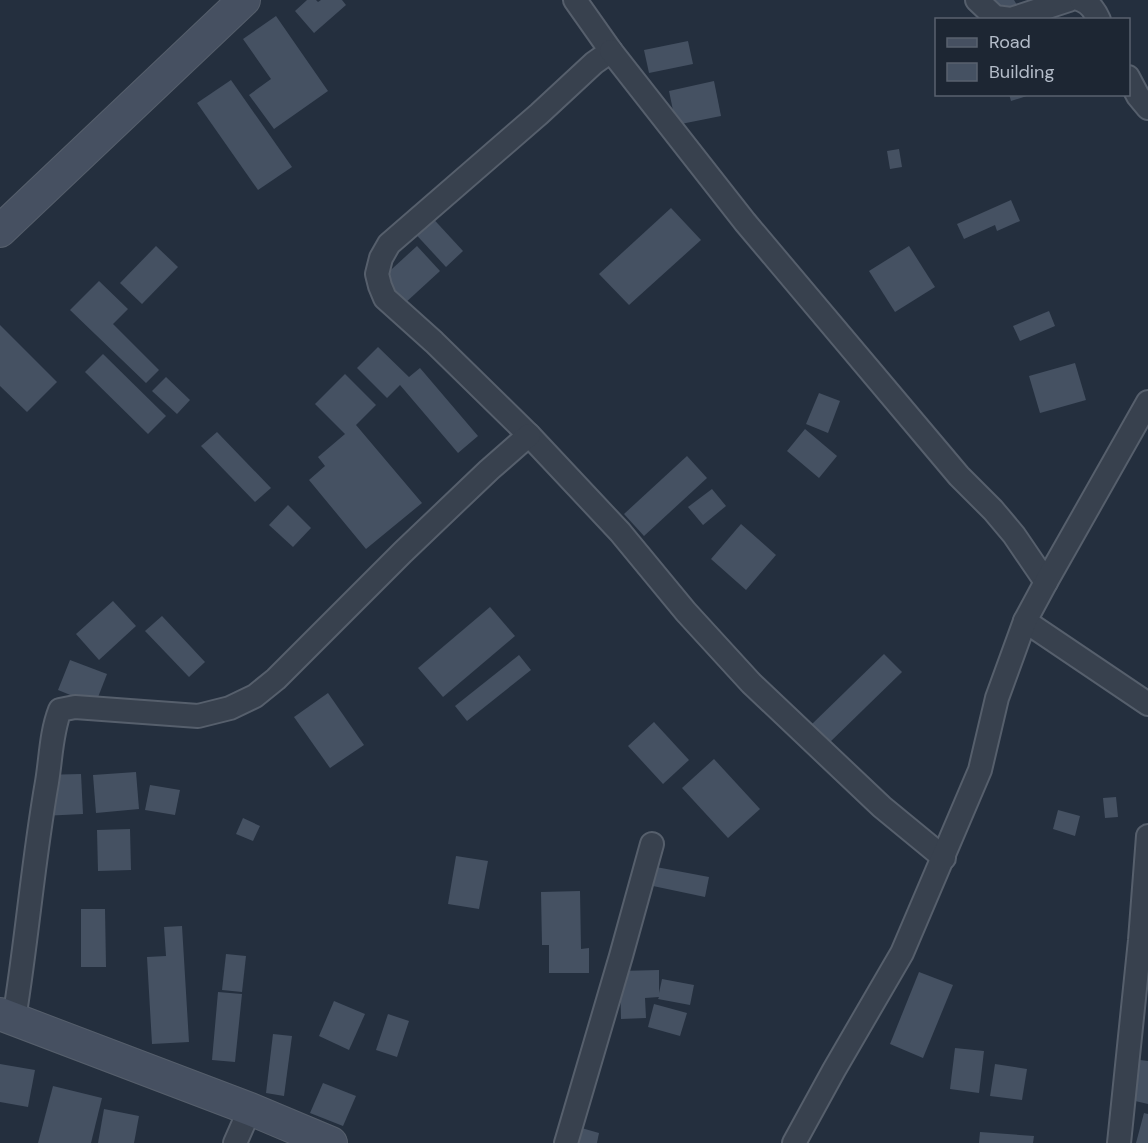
<svg xmlns="http://www.w3.org/2000/svg" width="1148" height="1143" viewBox="0 0 1148 1143" font-family="'DM Sans',sans-serif">
<style>
.building{fill:#455162}
.lines{fill:none;stroke-linecap:round;stroke-linejoin:round}
.street-casing{stroke:#565f6c;stroke-width:26}
.secondary-casing{stroke:#565f6c;stroke-width:34}
.street{stroke:#38414e;stroke-width:22}
.secondary{stroke:#465061;stroke-width:32}
</style>
<rect width="100%" height="100%" fill="#242f3e"/>
<g class="building">
<polygon points="307,0 316,0 318,2 321,0 342,0 346,5 314,33 295,11"/>
<polygon points="982,0 1014,0 1017,5 990,17"/>
<polygon points="276,16 328,91 274,129 249,95 271,79 243,39"/>
<polygon points="688,41 693,64 649,73 644,50"/>
<polygon points="231,80 292,167 258,190 197,103"/>
<polygon points="714,81 721,116 676,125 669,91"/>
<polygon points="1009,94 1030,94 1030,95 1011,101"/>
<polygon points="899,149 902,167 890,169 887,151"/>
<polygon points="1011,200 1020,221 997,231 995,225 964,239 957,224"/>
<polygon points="671,208 701,240 629,305 599,274"/>
<polygon points="427,212 463,251 446,267 410,228"/>
<polygon points="156,246 178,267 142,304 120,283"/>
<polygon points="417,246 440,271 404,304 381,279"/>
<polygon points="909,246 935,287 895,312 869,271"/>
<polygon points="99,281 128,309 113,324 159,370 146,383 70,310"/>
<polygon points="1049,311 1055,326 1020,341 1013,326"/>
<polygon points="0,325 57,382 27,412 0,386"/>
<polygon points="378,347 409,377 420,368 478,436 458,453 400,385 387,398 357,368"/>
<polygon points="103,354 166,416 148,434 85,372"/>
<polygon points="1075,363 1086,400 1040,413 1029,376"/>
<polygon points="345,374 376,405 356,425 422,503 366,549 309,480 325,466 318,457 345,434 315,404"/>
<polygon points="166,377 190,400 177,414 152,391"/>
<polygon points="819,393 840,401 828,433 806,424"/>
<polygon points="805,429 837,456 819,478 787,451"/>
<polygon points="217,432 271,488 255,502 201,446"/>
<polygon points="687,456 707,478 644,536 624,514"/>
<polygon points="712,489 726,506 703,525 688,507"/>
<polygon points="288,505 311,528 293,547 269,525"/>
<polygon points="741,524 776,555 746,590 711,559"/>
<polygon points="113,601 136,626 99,660 76,634"/>
<polygon points="490,607 515,636 443,697 418,668"/>
<polygon points="162,616 205,662 189,677 145,631"/>
<polygon points="884,654 902,672 828,744 810,726"/>
<polygon points="519,655 531,670 467,721 455,706"/>
<polygon points="70,660 107,674 95,705 58,690"/>
<polygon points="328,693 364,745 330,768 294,717"/>
<polygon points="654,722 689,760 663,784 628,746"/>
<polygon points="714,759 760,809 728,838 682,788"/>
<polygon points="136,772 139,809 96,813 93,775"/>
<polygon points="81,774 83,814 42,816 41,775"/>
<polygon points="150,785 180,790 175,815 145,810"/>
<polygon points="1116,797 1118,817 1105,818 1103,798"/>
<polygon points="1058,810 1080,816 1075,836 1053,829"/>
<polygon points="243,818 260,826 253,841 236,834"/>
<polygon points="130,829 131,870 98,871 97,830"/>
<polygon points="456,856 488,861 479,909 448,904"/>
<polygon points="656,867 709,877 705,897 653,886"/>
<polygon points="580,891 581,949 589,948 589,973 549,973 549,945 542,945 541,892"/>
<polygon points="81,909 105,909 106,967 81,967"/>
<polygon points="182,926 189,1042 152,1044 147,957 166,956 164,927"/>
<polygon points="226,954 246,956 242,992 222,990"/>
<polygon points="659,970 659,993 662,979 694,985 690,1005 658,999 659,997 645,998 646,1018 621,1019 620,971"/>
<polygon points="919,972 953,985 923,1058 890,1044"/>
<polygon points="218,992 242,994 235,1062 212,1060"/>
<polygon points="334,1001 365,1014 349,1050 319,1036"/>
<polygon points="654,1004 687,1013 680,1036 648,1027"/>
<polygon points="388,1014 409,1021 397,1057 376,1050"/>
<polygon points="273,1034 292,1036 284,1096 266,1093"/>
<polygon points="955,1048 984,1051 979,1093 950,1089"/>
<polygon points="1140,1060 1148,1061 1148,1104 1131,1100"/>
<polygon points="0,1064 35,1070 28,1107 0,1102"/>
<polygon points="995,1064 1027,1069 1022,1100 990,1096"/>
<polygon points="323,1083 356,1096 343,1126 310,1113"/>
<polygon points="53,1086 102,1098 91,1143 38,1143"/>
<polygon points="104,1109 139,1116 134,1143 98,1143"/>
<polygon points="1144,1113 1148,1114 1148,1143 1136,1143"/>
<polygon points="578,1127 599,1133 597,1143 573,1143"/>
<polygon points="980,1132 1034,1136 1033,1143 979,1143"/>
</g>
<g class="lines">
<defs>
<g id="street">
<polyline points="575,0 611,51 594,63 539,114 389,244 381,258 377,274 380,286 385,298 434,342 529,435 620,532 686,612 751,683 882,807 944,858"/>
<polyline points="977,0 995,17 1011,19 1069,0"/>
<path d="M 1081,0 C 1090,3 1095,11 1099,20"/>
<polyline points="611,51 745,222 959,476 993,510 1014,535 1046,582"/>
<polyline points="1128,77 1138,96 1148,108"/>
<polyline points="1025,621 1148,704"/>
<path d="M 14,1019 C 27,940 33,861 47,782 C 51,758 51,733 60,710 L 75,707 L 198,716 L 230,708 L 255,696 L 276,679 L 403,552 L 489,470 L 529,435"/>
<polyline points="235,1143 250,1109"/>
<polyline points="566,1143 621,956 652,844"/>
<polyline points="794,1143 834,1070 902,953 980,770 997,698 1025,621 1046,582 1148,402"/>
<polyline points="1119,1143 1140,940 1148,836"/>
</g>
<g id="secondary">
<polyline points="0,231 244,0"/>
<polyline points="0,1014 250,1109 331,1143"/>
</g>
</defs>
<use href="#street" class="street-casing"/>
<use href="#secondary" class="secondary-casing"/>
<use href="#street" class="street"/>
<use href="#secondary" class="secondary"/>
</g>
<rect x="935" y="18" width="195" height="78" fill="#1d2633" stroke="#59626f" stroke-width="1.5"/>
<rect x="947" y="38" width="30" height="9" fill="#465061" stroke="#59626f" stroke-width="1.5"/>
<text x="989" y="48" font-size="18" fill="#b4bcc9">Road</text>
<rect x="947" y="63" width="30" height="18" fill="#455162" stroke="#59626f" stroke-width="1.5"/>
<text x="989" y="78" font-size="18" fill="#b4bcc9">Building</text>
</svg>
